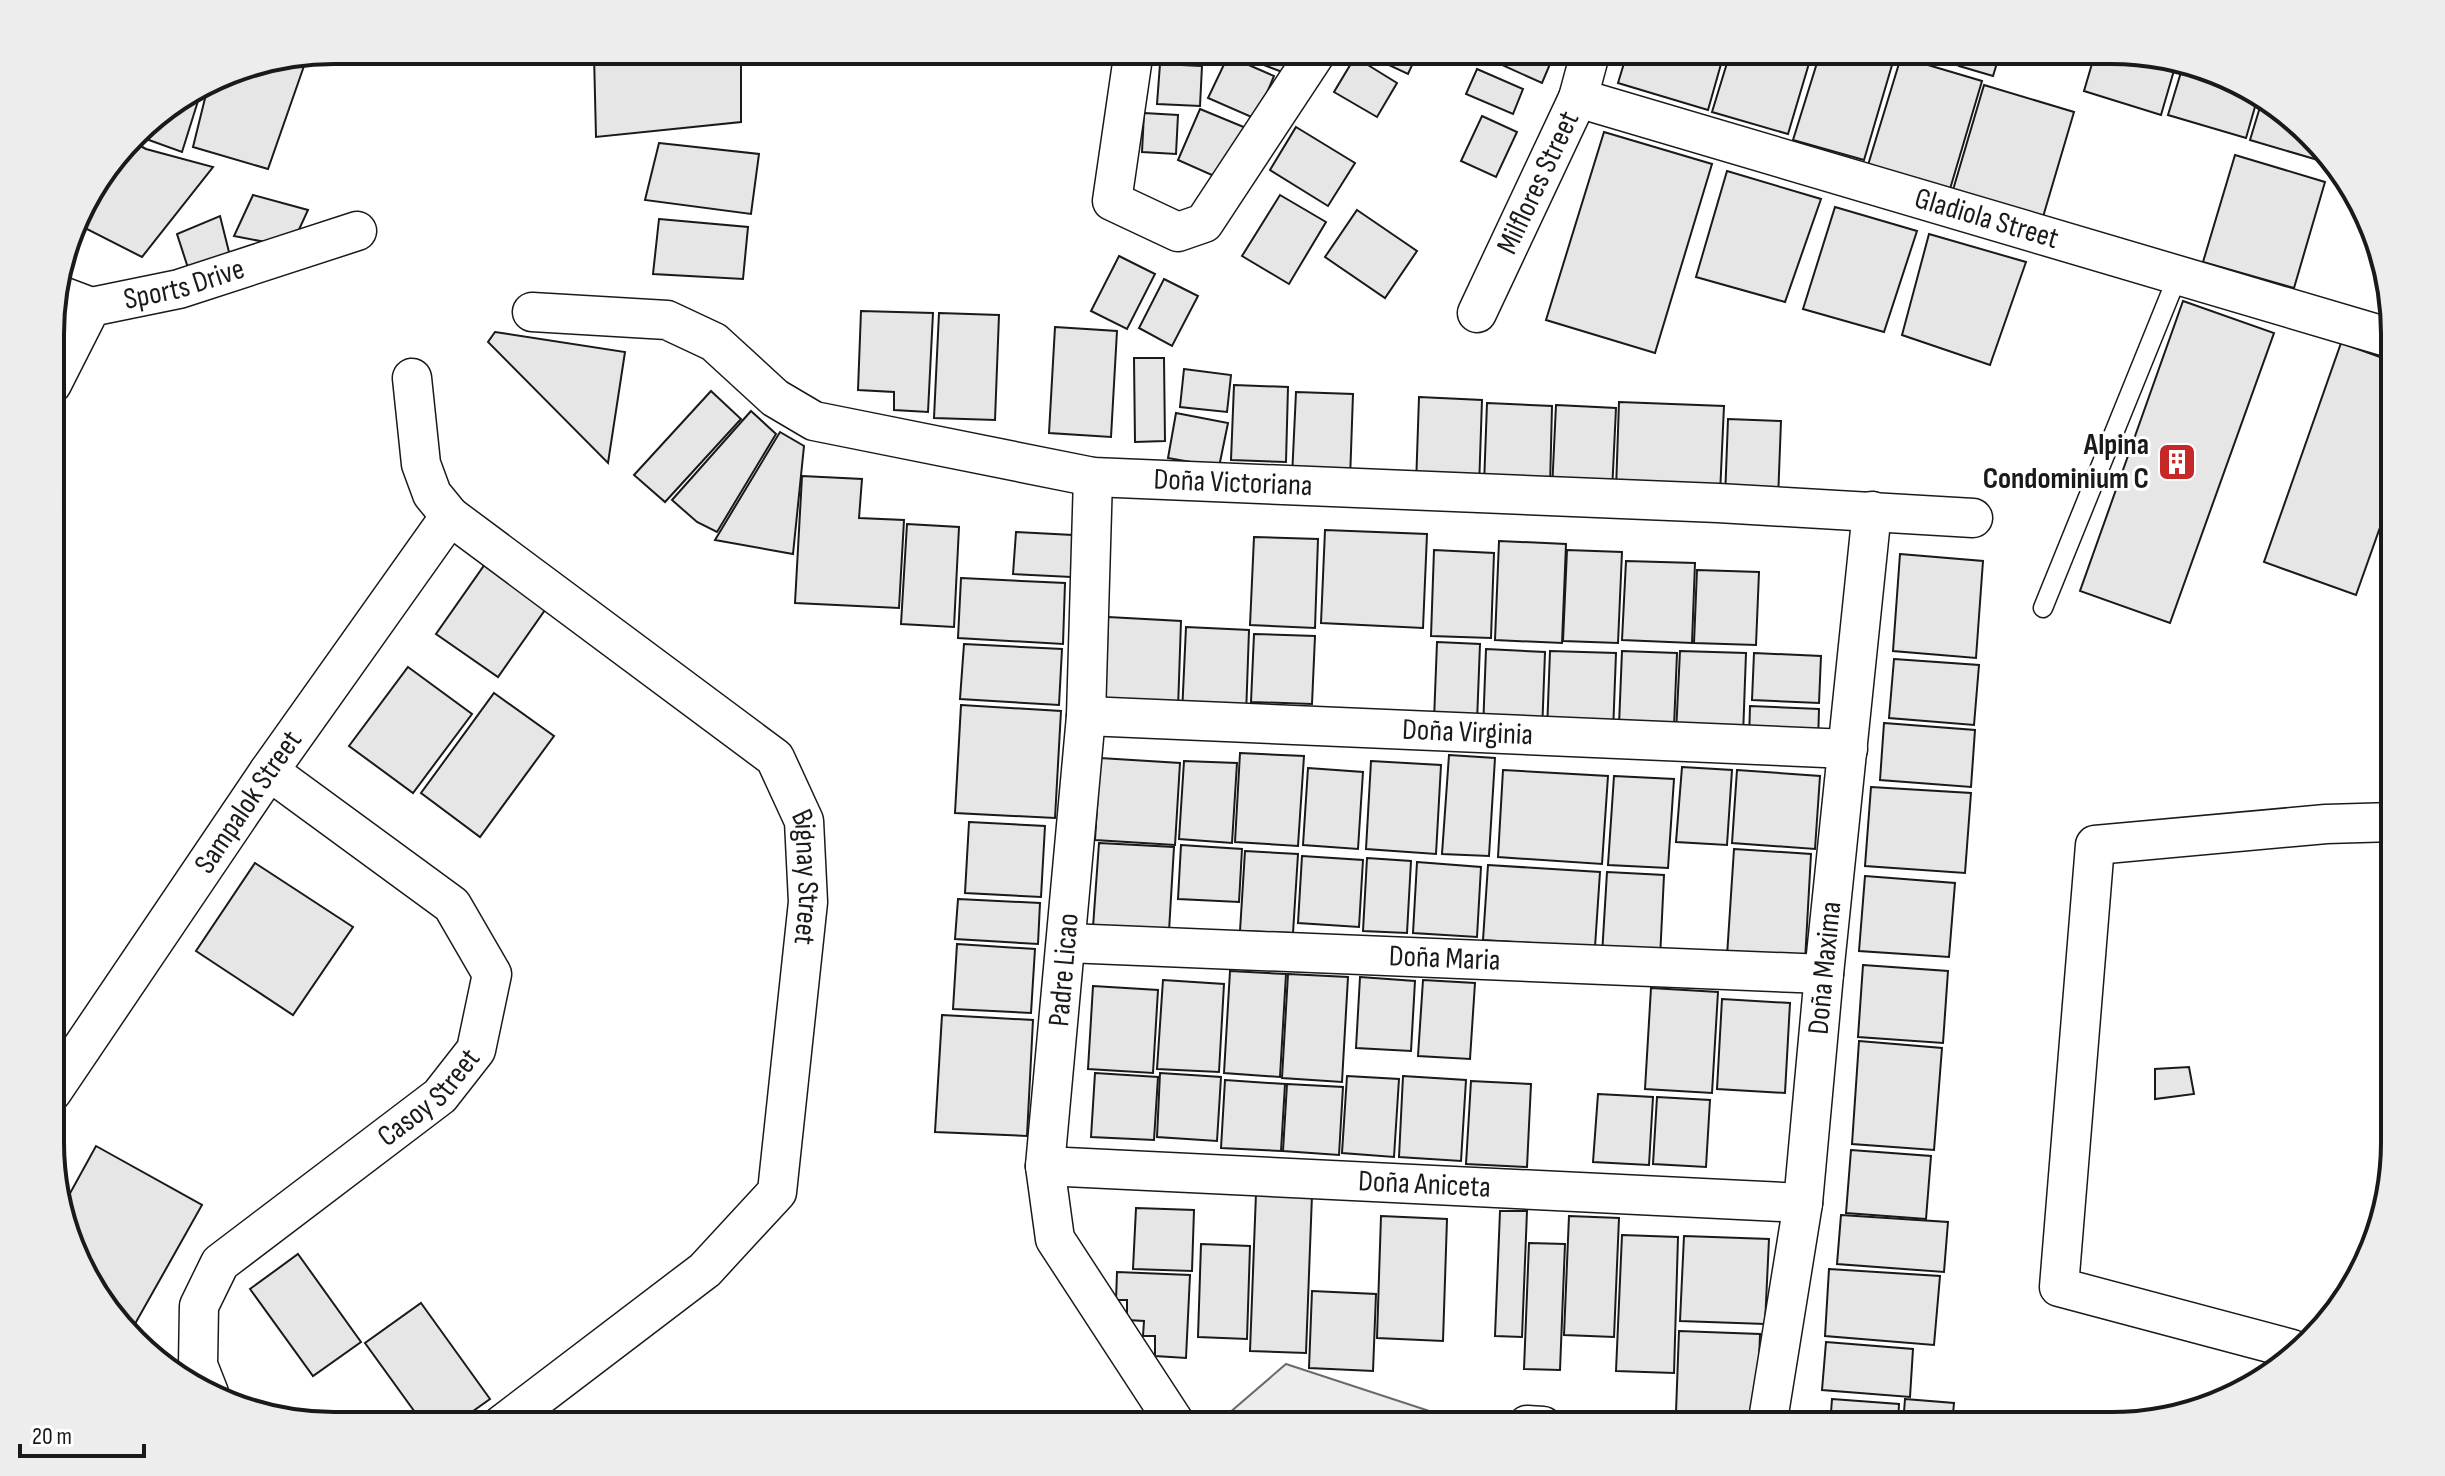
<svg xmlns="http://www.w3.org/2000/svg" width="2445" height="1476" viewBox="0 0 2445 1476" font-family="'Sofia Sans Condensed',sans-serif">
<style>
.built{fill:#ededed;stroke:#6a6a6a;stroke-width:2}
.building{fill:#e6e6e6;stroke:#1a1a1a;stroke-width:2}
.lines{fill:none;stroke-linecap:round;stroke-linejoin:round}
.lane-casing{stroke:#1a1a1a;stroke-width:21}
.street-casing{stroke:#1a1a1a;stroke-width:41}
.lane{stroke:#fff;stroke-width:18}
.street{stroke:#fff;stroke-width:38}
.labels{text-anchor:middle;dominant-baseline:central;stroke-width:6;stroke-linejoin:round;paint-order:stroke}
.street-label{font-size:30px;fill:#1a1a1a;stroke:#fff}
.poi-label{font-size:30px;font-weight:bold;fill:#1a1a1a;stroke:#fff;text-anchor:end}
.rim{fill:none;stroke:#1a1a1a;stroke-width:4}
</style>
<rect width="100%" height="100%" fill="#fff"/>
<polygon class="built" points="1286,1364 1475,1426 1214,1426"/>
<g class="building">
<polygon points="683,50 741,50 741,122 596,137 594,55"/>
<polygon points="1164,50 1219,50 1218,59 1164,58"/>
<polygon points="1233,50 1300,50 1290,75 1232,53"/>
<polygon points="1362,50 1419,50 1408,74 1361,52"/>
<polygon points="1469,50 1556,50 1542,83"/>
<polygon points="1628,50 1725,50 1708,110 1618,83"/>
<polygon points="1731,50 1813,50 1788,134 1712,112"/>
<polygon points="1821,50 1877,50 1895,55 1864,160 1793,140"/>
<polygon points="1907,50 1960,50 1956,65"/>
<polygon points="1964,50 2001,50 1993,76 1959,66"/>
<polygon points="2096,50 2112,50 2175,67 2161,115 2084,91"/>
<polygon points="1228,56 1274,76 1256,119 1208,98"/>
<polygon points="1355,57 1397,83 1377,117 1334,92"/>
<polygon points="1901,57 1982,81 1950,189 1868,165"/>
<polygon points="285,60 304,66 268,169 193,147 209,82 225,71"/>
<polygon points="1160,64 1202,66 1200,106 1157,104"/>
<polygon points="1477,69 1523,89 1513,114 1466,94"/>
<polygon points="2182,69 2254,88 2259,93 2246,138 2168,115"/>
<polygon points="1984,85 2074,112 2040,227 1950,200"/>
<polygon points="185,97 198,101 182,152 135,135 146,121"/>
<polygon points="2263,97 2335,165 2250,140"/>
<polygon points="1200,109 1251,130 1223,180 1178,160"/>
<polygon points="1144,113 1178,115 1176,154 1142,152"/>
<polygon points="1482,116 1517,132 1496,177 1461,161"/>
<polygon points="1296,127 1355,163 1328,206 1270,170"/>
<polygon points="1604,132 1712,164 1655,353 1546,320"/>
<polygon points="131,141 146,149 213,167 142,257 75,223 79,208"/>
<polygon points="659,143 759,154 751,214 645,200"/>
<polygon points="2235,155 2325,182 2294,288 2203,262"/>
<polygon points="1727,171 1821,199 1785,302 1696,277"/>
<polygon points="253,195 308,210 291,247 234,236"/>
<polygon points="1280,195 1326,222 1289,284 1242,256"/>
<polygon points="1835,207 1917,231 1884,332 1803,309"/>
<polygon points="1357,210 1417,251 1385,298 1325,257"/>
<polygon points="220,216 230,256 189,271 177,234"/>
<polygon points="659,219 748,227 743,279 653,274"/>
<polygon points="1929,234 2026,262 1990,365 1902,335"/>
<polygon points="1119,256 1155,274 1127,329 1091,311"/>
<polygon points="1164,279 1198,296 1172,346 1139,328"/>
<polygon points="2183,301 2274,333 2170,623 2080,591"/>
<polygon points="861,311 933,313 928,412 894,410 894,392 858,390"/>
<polygon points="939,313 999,315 995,420 934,418"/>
<polygon points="1055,327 1117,331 1111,437 1049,433"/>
<polygon points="495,332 625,352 608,463 488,342"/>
<polygon points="2341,343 2394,362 2394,488 2356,595 2264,562"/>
<polygon points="1134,358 1164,358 1165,441 1135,442"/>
<polygon points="1184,369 1231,375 1227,412 1180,407"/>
<polygon points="1234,385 1288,387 1286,462 1231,460"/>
<polygon points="711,391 741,419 665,502 634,475"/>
<polygon points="1296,392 1353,394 1350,480 1292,477"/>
<polygon points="1419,397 1482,400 1479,488 1416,486"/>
<polygon points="1619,402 1724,406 1720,494 1616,490"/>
<polygon points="1487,403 1552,406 1550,487 1484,485"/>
<polygon points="1556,405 1616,408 1612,492 1552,490"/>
<polygon points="751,411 776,434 717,532 697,522 672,500"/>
<polygon points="1176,413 1228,423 1219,467 1168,458"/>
<polygon points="1728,419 1781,421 1778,500 1725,498"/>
<polygon points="780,432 804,446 793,554 715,540"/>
<polygon points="802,476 862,479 859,518 904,520 899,608 795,603"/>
<polygon points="907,524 959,527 954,627 901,624"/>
<polygon points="1325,530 1427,534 1423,628 1321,623"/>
<polygon points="1016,532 1073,535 1071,577 1013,574"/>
<polygon points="1254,537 1318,539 1315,628 1250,625"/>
<polygon points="1499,541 1566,544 1562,643 1495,640"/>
<polygon points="1434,550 1494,553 1491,638 1431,636"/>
<polygon points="1567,550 1622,552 1618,643 1563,641"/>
<polygon points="1900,554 1983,561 1976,658 1893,651"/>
<polygon points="490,557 552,600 498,677 436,634"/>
<polygon points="1626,561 1695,563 1692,643 1622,640"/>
<polygon points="1697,570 1759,572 1756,645 1694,643"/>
<polygon points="961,578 1065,583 1063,644 958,638"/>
<polygon points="1108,617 1181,621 1178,709 1105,706"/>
<polygon points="1186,627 1249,630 1246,716 1182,714"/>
<polygon points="1254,634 1315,636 1312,704 1251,702"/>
<polygon points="1437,642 1480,644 1477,722 1434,720"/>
<polygon points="964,644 1062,649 1059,705 960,699"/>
<polygon points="1486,649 1545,652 1542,733 1483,730"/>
<polygon points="1550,651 1616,653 1613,733 1547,731"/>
<polygon points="1622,651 1677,653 1674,727 1619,725"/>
<polygon points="1680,651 1746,653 1743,736 1676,733"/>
<polygon points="1754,653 1821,656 1819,703 1752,700"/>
<polygon points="1894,659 1979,665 1974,725 1889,718"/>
<polygon points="408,667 472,714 413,793 349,746"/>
<polygon points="494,693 554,736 480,837 421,793"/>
<polygon points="961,705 1061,711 1055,818 955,813"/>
<polygon points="1750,706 1819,709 1818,742 1749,740"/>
<polygon points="1884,723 1975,730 1971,787 1880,780"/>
<polygon points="1240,753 1304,756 1298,846 1235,842"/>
<polygon points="1449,755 1495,758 1489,856 1442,854"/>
<polygon points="1100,758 1180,763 1175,845 1095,840"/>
<polygon points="1184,761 1237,763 1232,843 1179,839"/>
<polygon points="1371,761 1441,765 1436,854 1366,849"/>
<polygon points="1682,767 1732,770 1727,845 1676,842"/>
<polygon points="1308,768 1363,772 1358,849 1303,845"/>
<polygon points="1503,770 1608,776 1602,864 1498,857"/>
<polygon points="1737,770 1820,776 1815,849 1732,843"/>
<polygon points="1614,776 1674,779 1668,868 1608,865"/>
<polygon points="1871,787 1971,793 1965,873 1865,866"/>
<polygon points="969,822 1045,826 1041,897 965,893"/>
<polygon points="1099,843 1174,847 1169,931 1093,927"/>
<polygon points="1181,845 1242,849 1239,902 1178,899"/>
<polygon points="1734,849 1811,854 1805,961 1727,956"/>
<polygon points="1245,851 1298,854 1293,933 1240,931"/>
<polygon points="1302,856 1363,860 1359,927 1298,923"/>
<polygon points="1367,858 1411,861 1407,933 1363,931"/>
<polygon points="1417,862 1481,867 1477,937 1413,933"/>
<polygon points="255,863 353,927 293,1015 196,951"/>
<polygon points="1488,865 1600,872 1595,947 1483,940"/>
<polygon points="1607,872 1664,875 1660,959 1602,955"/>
<polygon points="1865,876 1955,883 1949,957 1859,951"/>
<polygon points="958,899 1040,903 1038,944 955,939"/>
<polygon points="957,944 1035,949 1031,1013 953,1009"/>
<polygon points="1863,965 1948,971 1943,1043 1858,1037"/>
<polygon points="1230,971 1286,974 1280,1077 1224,1073"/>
<polygon points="1288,974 1348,977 1342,1082 1282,1078"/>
<polygon points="1360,977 1415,981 1411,1051 1356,1048"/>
<polygon points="1163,980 1224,984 1219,1072 1157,1069"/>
<polygon points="1423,980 1475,983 1470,1059 1418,1056"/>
<polygon points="1093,986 1158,990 1153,1073 1088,1069"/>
<polygon points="1651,988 1718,992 1712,1093 1645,1089"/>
<polygon points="1722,999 1790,1003 1785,1093 1717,1089"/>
<polygon points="942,1015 1033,1020 1027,1136 935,1132"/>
<polygon points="1859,1041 1942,1048 1934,1150 1852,1144"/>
<polygon points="2189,1067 2194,1094 2155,1099 2155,1069"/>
<polygon points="1095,1073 1158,1077 1154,1140 1091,1137"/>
<polygon points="1160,1073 1221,1077 1217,1141 1157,1137"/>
<polygon points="1347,1076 1399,1079 1394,1157 1342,1153"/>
<polygon points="1403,1076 1466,1080 1461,1161 1399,1157"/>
<polygon points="1225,1080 1285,1084 1281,1151 1221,1148"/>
<polygon points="1471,1081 1531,1084 1527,1167 1466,1164"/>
<polygon points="1287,1084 1343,1087 1339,1155 1283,1151"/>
<polygon points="1598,1094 1653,1097 1649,1165 1593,1162"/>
<polygon points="1657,1097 1710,1100 1706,1167 1653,1164"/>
<polygon points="96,1146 202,1205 131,1331 98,1300 63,1206"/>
<polygon points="1851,1150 1931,1156 1926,1219 1846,1213"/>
<polygon points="1256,1193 1312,1195 1306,1353 1250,1351"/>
<polygon points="1136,1208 1194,1210 1192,1271 1133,1269"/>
<polygon points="1500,1211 1527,1211 1522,1337 1495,1336"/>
<polygon points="1841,1215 1948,1222 1944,1272 1837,1264"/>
<polygon points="1381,1216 1447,1219 1443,1341 1377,1338"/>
<polygon points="1569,1216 1619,1218 1614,1337 1564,1335"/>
<polygon points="1622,1235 1678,1237 1674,1373 1616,1371"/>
<polygon points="1684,1236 1769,1239 1765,1324 1680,1321"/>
<polygon points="1529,1243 1565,1244 1560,1370 1524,1369"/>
<polygon points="1201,1244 1250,1246 1247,1339 1198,1337"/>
<polygon points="298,1254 361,1342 313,1376 250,1289"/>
<polygon points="1829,1269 1940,1276 1934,1345 1825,1336"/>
<polygon points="1117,1272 1190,1275 1186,1358 1155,1356 1155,1336 1143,1336 1144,1321 1127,1320 1127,1300 1116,1300"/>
<polygon points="1312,1291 1376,1294 1373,1371 1309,1368"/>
<polygon points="421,1303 490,1399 452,1426 425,1426 365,1343"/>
<polygon points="1679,1331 1760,1334 1757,1414 1676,1412"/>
<polygon points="1826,1342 1913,1349 1910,1397 1822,1390"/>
<polygon points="1832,1399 1899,1404 1898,1425 1830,1426"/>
<polygon points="1905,1399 1954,1403 1952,1425 1903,1425"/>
</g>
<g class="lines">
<defs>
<polyline id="lane" points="2043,608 2178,275"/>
<g id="street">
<polyline points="1134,50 1112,201 1178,232 1204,223 1318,50"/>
<path id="s1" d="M 1578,98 L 2394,339"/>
<polyline points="54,293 91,307"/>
<path id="s2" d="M 532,312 L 667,320 L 714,342 L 775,398 L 814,421 L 1093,477 L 1718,503 L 1973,518"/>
<path id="s3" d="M 1477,313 L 1578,98 L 1591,50"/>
<path id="s4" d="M 412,378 L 421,464 L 432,494 L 450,516 L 775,758 L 804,821 L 808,902 L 777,1192 L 705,1270 L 500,1426"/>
<path id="s5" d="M 52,384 L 91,307 L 179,289 L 357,231"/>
<polyline points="1093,477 1086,716 1045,1166 1055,1239 1177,1426"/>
<path id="s6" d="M 1086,716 L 1848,749"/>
<path id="s7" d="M 1067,943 L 1824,974"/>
<path id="s8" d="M 52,1092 L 269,771 L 450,516"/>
<path id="s9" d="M 1045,1166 L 1803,1203"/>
<polyline points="2292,1349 2059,1287 2095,845 2326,824 2394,822"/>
<path id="s10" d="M 209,1393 L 198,1365 L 199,1306 L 220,1263 L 440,1096 L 476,1050 L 492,974 L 452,905 L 269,771"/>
<polyline points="1527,1425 1543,1426"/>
<path id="s11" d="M 1767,1426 L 1803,1203 L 1824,974 L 1872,511"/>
</g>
</defs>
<use href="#lane" class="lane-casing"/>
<use href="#street" class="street-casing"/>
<use href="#lane" class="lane"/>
<use href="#street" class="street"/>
</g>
<defs>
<symbol id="building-square" viewBox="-11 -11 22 22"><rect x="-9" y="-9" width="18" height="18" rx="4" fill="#c62828" stroke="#fff"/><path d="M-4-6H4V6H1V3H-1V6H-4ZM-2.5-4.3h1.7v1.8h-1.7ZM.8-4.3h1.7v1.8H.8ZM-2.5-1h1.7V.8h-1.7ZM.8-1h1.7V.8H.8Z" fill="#fff"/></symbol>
</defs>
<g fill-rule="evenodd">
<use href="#building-square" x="2155" y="440" width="44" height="44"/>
</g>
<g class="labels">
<g class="street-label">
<text stroke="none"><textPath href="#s3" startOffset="144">Milflores Street</textPath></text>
<text stroke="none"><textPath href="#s1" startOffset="426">Gladiola Street</textPath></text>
<text stroke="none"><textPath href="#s5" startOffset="182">Sports Drive</textPath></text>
<text stroke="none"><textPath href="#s2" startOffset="740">Doña Victoriana</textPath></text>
<text stroke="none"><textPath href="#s6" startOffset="382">Doña Virginia</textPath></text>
<text stroke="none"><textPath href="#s8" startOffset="350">Sampalok Street</textPath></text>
<text stroke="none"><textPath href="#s4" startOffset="678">Bignay Street</textPath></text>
<text stroke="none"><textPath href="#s7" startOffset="378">Doña Maria</textPath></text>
<text stroke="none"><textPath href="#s11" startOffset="462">Doña Maxima</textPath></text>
<text transform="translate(1064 970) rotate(-85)">Padre Licao</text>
<text stroke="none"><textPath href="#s10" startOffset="404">Casoy Street</textPath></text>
<text stroke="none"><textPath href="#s9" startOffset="380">Doña Aniceta</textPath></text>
</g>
<g class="poi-label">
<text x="2149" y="445">Alpina<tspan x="2149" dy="34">Condominium C</tspan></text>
</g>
</g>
<path d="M0 0H2445V1476H0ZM334 64H2111A270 270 0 0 1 2381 334V1142A270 270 0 0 1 2111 1412H334A270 270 0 0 1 64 1142V334A270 270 0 0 1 334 64Z" fill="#ededed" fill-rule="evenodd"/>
<path class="rim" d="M334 64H2111A270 270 0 0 1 2381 334V1142A270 270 0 0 1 2111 1412H334A270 270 0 0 1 64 1142V334A270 270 0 0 1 334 64Z"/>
<path d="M20 1444v12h124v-12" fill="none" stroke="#1a1a1a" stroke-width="4"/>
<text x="32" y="1444" font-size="24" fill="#1a1a1a" stroke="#ffffff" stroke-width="6" paint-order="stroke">20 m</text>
</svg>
